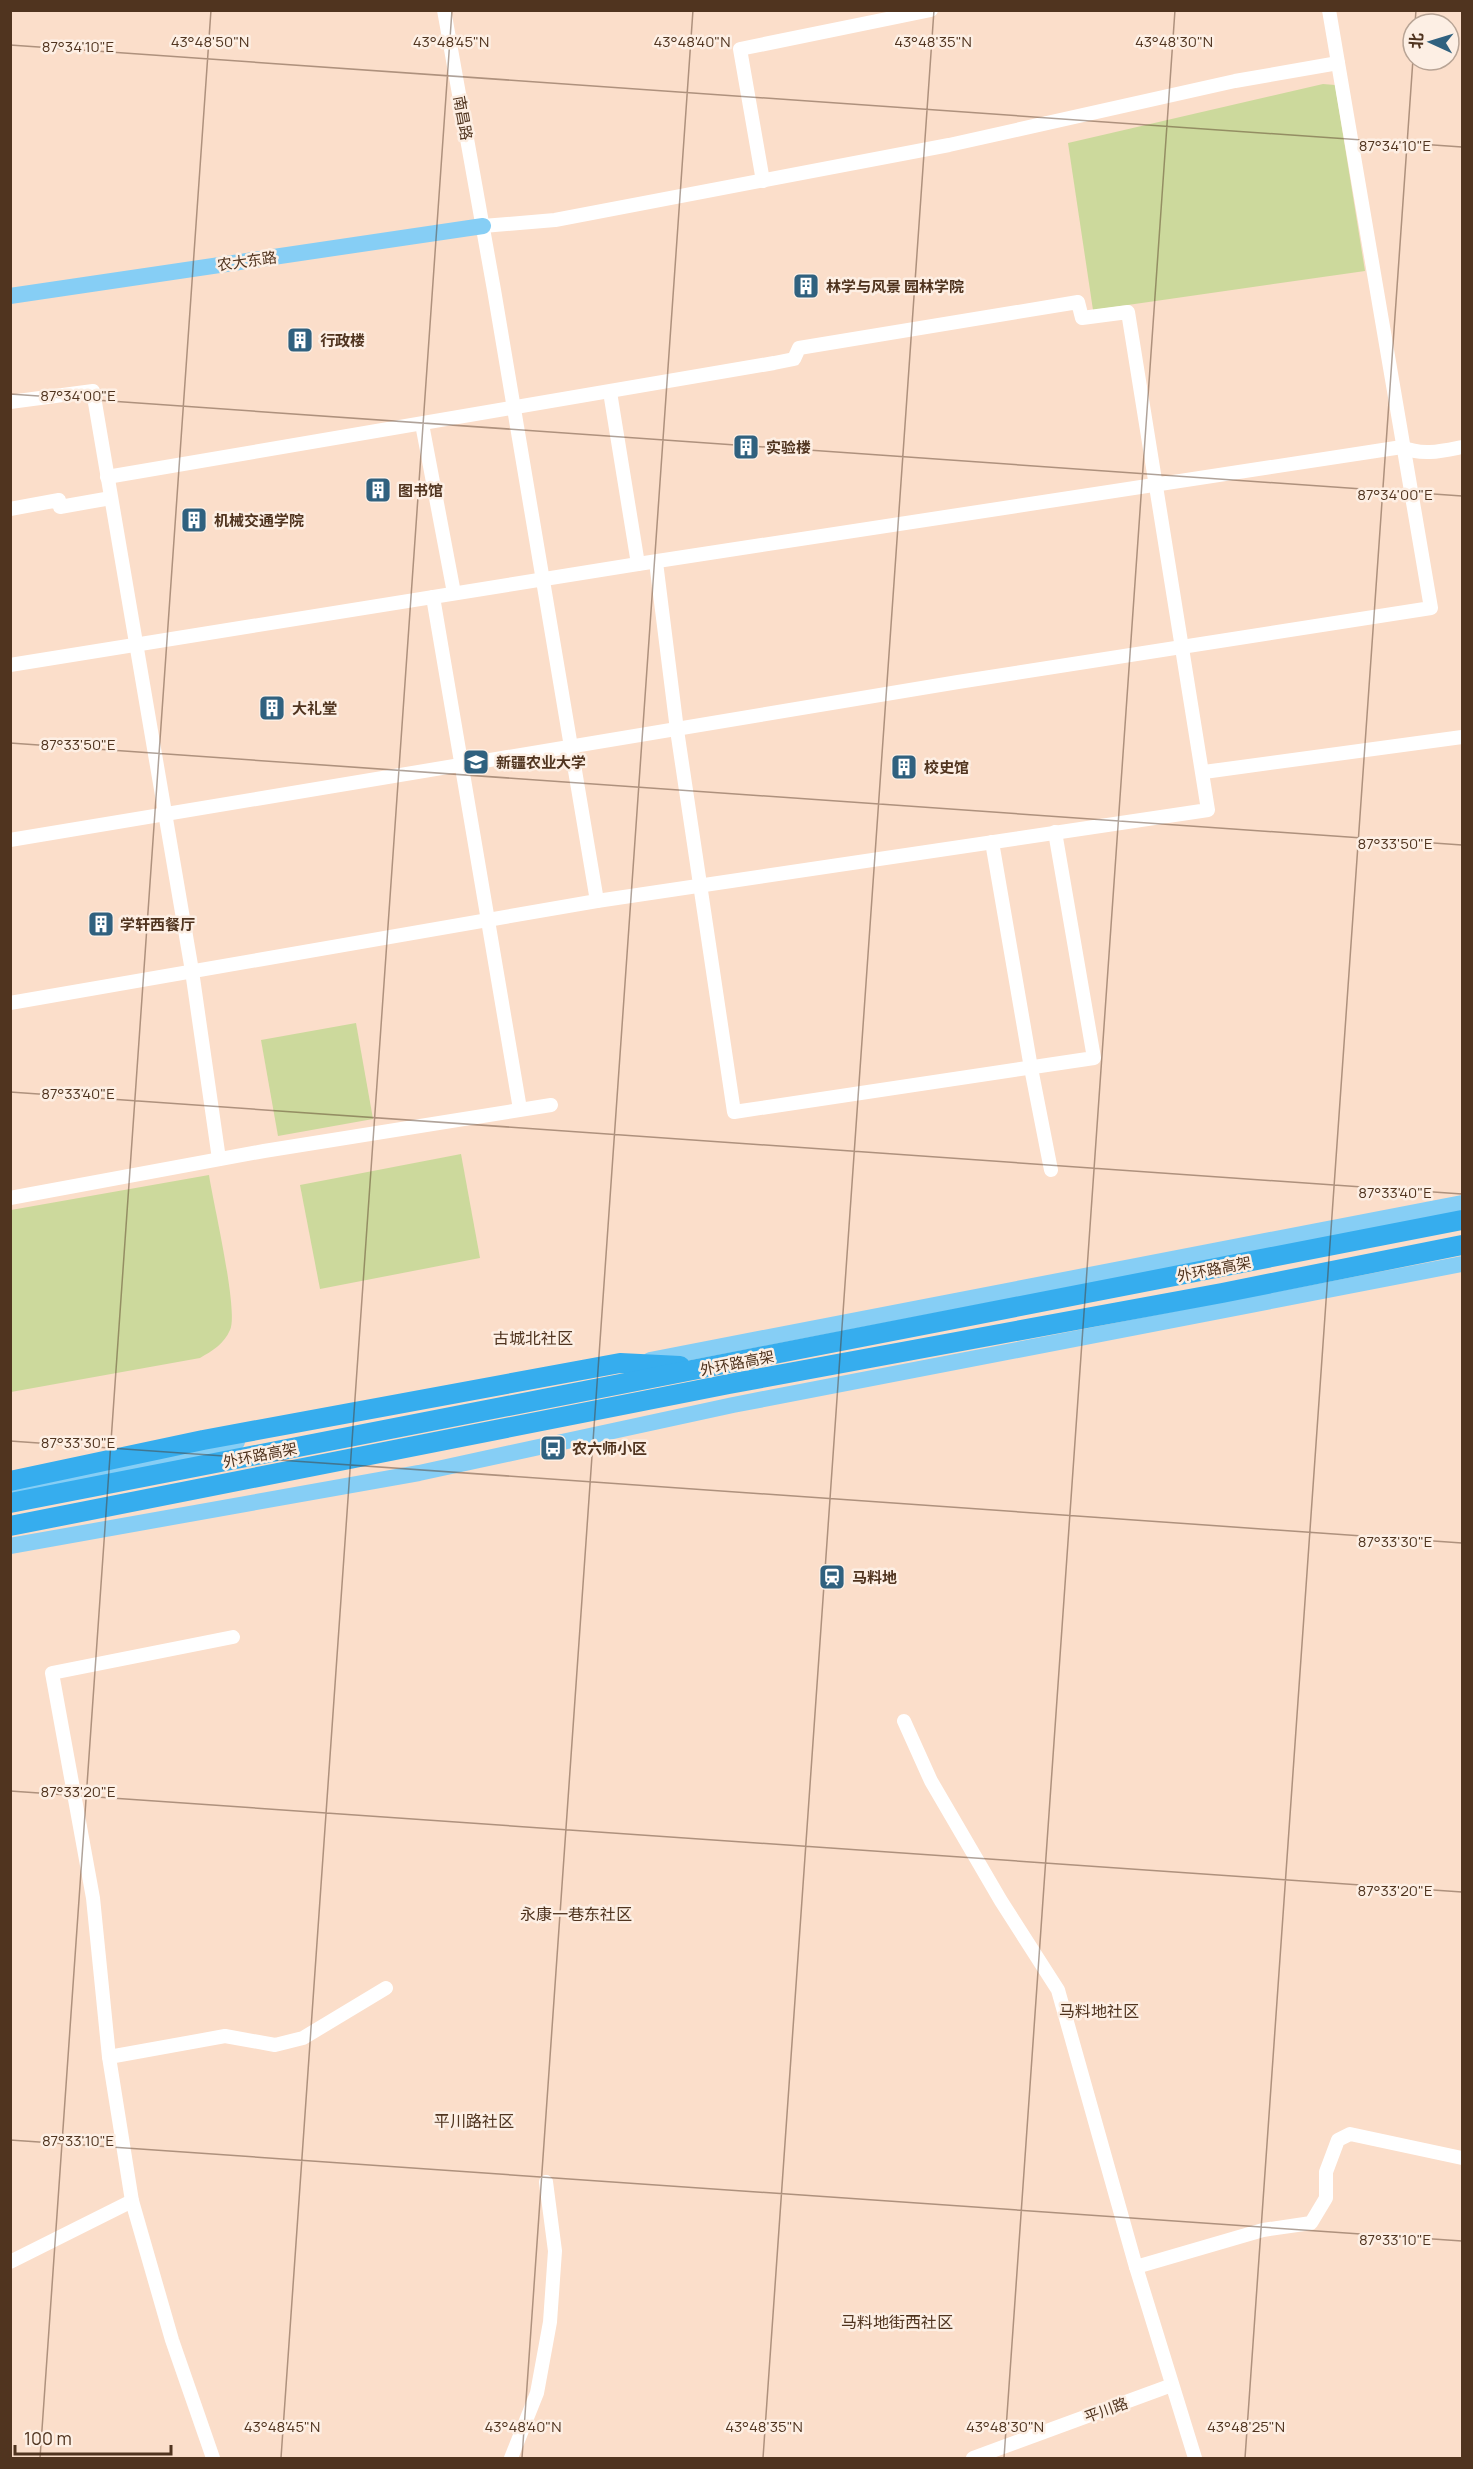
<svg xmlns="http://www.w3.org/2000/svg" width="1473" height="2469" viewBox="0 0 1473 2469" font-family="Manrope,'Noto Sans SC',sans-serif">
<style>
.pitch{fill:#ccd99c}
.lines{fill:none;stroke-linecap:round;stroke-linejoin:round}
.minor{stroke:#fff;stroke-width:14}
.major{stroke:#86cef5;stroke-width:16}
.highway{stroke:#36adee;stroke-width:20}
.ticks{fill:none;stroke:#50341f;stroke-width:1.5;stroke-opacity:0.45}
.labels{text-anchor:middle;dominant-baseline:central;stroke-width:5;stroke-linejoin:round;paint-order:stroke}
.street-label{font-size:15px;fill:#50341f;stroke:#fdefe4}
.poi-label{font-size:15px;font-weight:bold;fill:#50341f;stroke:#fdefe4;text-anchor:start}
.neighbourhood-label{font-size:16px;fill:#50341f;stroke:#fdefe4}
.ticks-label{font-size:15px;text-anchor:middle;fill:#50341f;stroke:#fdefe4;stroke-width:5;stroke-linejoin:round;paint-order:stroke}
</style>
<rect width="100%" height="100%" fill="#fbdeca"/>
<g class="pitch">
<polygon points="1323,84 1335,85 1365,271 1093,310 1068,143"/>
<polygon points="356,1023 373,1119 278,1136 261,1040"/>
<polygon points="461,1154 480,1258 320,1289 300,1185"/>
<path d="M 209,1175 C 213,1202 239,1312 230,1330 C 224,1344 212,1351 200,1358 L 11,1392 L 11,1210 Z"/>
</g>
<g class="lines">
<g class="minor">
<polyline points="444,10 494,290 597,901"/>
<polyline points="763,181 740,49 931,10"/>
<polyline points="483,226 555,220 949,145 1235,81 1338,63"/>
<polyline points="610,392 638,564"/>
<polyline points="10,402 93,391 192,971 219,1159"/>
<polyline points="422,424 454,593"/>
<polyline points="10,509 59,500 60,507 111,498"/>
<polyline points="656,562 677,730 734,1112 1094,1058 1055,832"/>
<polyline points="433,597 520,1109"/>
<path d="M 10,665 L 638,564 L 1402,447 C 1422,456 1442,451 1462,447"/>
<polyline points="1204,772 1462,737"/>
<polyline points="10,840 958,682 1431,608 1329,10"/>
<polyline points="992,842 1031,1068 1051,1170"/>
<polyline points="10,1003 597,901 1208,810 1128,312 1082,318 1078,302 799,348 794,359 774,363 107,477"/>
<polyline points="10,1198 264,1151 551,1105"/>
<polyline points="904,1721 931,1781 1001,1901 1058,1990 1136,2267 1195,2458"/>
<polyline points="109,2057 225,2036 275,2045 303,2038 386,1988"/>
<polyline points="10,2262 132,2201"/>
<polyline points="1136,2267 1263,2230 1311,2223 1326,2198 1326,2172 1338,2140 1350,2134 1462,2158"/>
<polyline points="213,2458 172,2340 132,2201 109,2057 93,1898 52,1673 233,1637"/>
<polyline points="511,2458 537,2393 550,2322 555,2251 546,2182"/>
<polyline points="973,2458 1172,2385"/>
</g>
<g class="major">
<polyline points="10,296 483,226"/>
<polyline points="650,1360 1462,1203"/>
<polyline points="10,1491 206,1450 237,1442"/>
<polyline points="10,1546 419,1473 733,1405 1462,1264"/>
</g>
<g class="highway">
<polyline points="10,1481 203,1440 620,1363 680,1366"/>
<polyline points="10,1503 1462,1220"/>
<polyline points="10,1526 729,1384 1222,1293 1462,1245"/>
</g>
</g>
<path class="ticks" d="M 1415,24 L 1416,10M 10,45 L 1462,147M 10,394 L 1462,496M 10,743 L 1462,845M 10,1092 L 1462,1194M 10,1441 L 1462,1543M 10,1791 L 1462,1892M 10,2140 L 1462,2241M 40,2458 L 211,10M 281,2458 L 452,10M 522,2458 L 693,10M 763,2458 L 934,10M 1004,2458 L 1175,10M 1245,2458 L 1413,59"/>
<defs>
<symbol id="building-square" viewBox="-11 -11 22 22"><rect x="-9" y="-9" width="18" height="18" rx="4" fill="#30617f" stroke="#fdefe4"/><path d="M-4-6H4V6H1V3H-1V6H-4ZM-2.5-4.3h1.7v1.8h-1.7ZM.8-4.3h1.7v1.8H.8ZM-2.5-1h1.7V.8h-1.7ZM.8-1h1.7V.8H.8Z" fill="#fff"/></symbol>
<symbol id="university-square" viewBox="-11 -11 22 22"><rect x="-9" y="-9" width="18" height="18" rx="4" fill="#30617f" stroke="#fdefe4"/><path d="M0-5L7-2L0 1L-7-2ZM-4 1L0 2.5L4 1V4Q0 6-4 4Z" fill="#fff"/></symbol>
<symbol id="bus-square" viewBox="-11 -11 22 22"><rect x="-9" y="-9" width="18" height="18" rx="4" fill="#30617f" stroke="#fdefe4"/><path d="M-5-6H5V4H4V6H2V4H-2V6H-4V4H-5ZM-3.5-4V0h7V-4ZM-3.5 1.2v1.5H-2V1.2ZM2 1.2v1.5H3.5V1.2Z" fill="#fff"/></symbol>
<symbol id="station-square" viewBox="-11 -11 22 22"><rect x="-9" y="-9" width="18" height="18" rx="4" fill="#30617f" stroke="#fdefe4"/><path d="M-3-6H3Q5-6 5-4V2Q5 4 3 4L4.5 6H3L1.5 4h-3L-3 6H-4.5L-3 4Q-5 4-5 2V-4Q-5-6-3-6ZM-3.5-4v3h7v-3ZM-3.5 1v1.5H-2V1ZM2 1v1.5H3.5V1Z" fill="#fff"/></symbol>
</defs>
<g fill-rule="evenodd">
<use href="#building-square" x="791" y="271" width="30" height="30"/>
<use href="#building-square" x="285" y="325" width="30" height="30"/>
<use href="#building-square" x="731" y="432" width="30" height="30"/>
<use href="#building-square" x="363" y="475" width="30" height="30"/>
<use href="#building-square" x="179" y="505" width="30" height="30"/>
<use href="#building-square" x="257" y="693" width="30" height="30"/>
<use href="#university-square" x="461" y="747" width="30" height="30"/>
<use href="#building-square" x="889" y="752" width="30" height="30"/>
<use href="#building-square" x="86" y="909" width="30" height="30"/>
<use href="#bus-square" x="538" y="1433" width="30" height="30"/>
<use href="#station-square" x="817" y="1562" width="30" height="30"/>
</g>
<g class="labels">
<g class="street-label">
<text transform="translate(463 118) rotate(80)">南昌路</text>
<text transform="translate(247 261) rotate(-8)">农大东路</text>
<text transform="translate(1214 1269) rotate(-11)">外环路高架</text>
<text transform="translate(737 1363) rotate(-11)">外环路高架</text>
<text transform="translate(260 1455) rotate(-11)">外环路高架</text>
<text transform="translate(1106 2410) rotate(-20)">平川路</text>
</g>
<g class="poi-label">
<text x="826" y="286">林学与风景 园林学院</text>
<text x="320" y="340">行政楼</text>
<text x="766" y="447">实验楼</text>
<text x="398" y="490">图书馆</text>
<text x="214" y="520">机械交通学院</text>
<text x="292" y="708">大礼堂</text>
<text x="496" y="762">新疆农业大学</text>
<text x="924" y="767">校史馆</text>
<text x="120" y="924">学轩西餐厅</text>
<text x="572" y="1448">农六师小区</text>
<text x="852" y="1577">马料地</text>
</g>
<g class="neighbourhood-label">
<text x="533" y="1338">古城北社区</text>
<text x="576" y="1914">永康一巷东社区</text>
<text x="1099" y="2011">马料地社区</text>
<text x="474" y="2121">平川路社区</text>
<text x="897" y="2322">马料地街西社区</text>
</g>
</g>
<g class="ticks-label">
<text x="210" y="47">43°48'50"N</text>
<text x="451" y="47">43°48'45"N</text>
<text x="692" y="47">43°48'40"N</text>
<text x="933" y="47">43°48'35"N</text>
<text x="1174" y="47">43°48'30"N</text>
<text x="78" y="52">87°34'10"E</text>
<text x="1395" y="151">87°34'10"E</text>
<text x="78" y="401">87°34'00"E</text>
<text x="1395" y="500">87°34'00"E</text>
<text x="78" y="750">87°33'50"E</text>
<text x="1395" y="849">87°33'50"E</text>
<text x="78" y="1099">87°33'40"E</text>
<text x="1395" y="1198">87°33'40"E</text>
<text x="78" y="1448">87°33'30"E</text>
<text x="1395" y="1547">87°33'30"E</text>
<text x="78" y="1797">87°33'20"E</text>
<text x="1395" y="1896">87°33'20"E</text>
<text x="78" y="2146">87°33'10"E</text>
<text x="1395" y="2245">87°33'10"E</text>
<text x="282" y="2432">43°48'45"N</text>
<text x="523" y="2432">43°48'40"N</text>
<text x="764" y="2432">43°48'35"N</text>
<text x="1005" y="2432">43°48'30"N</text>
<text x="1246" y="2432">43°48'25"N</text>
</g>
<rect width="1473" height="2469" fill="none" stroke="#50341f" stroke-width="24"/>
<g transform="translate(1431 42) rotate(274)"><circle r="28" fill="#fdefe4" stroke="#b8a495" stroke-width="1.5"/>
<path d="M0-4.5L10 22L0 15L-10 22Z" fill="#30617f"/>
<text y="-9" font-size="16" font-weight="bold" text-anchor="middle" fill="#50341f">北</text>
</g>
<path d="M15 2445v9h156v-9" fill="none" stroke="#50341f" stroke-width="3"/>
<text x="24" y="2445" font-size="18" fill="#50341f" stroke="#fdefe4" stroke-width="4.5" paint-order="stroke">100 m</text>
</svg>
